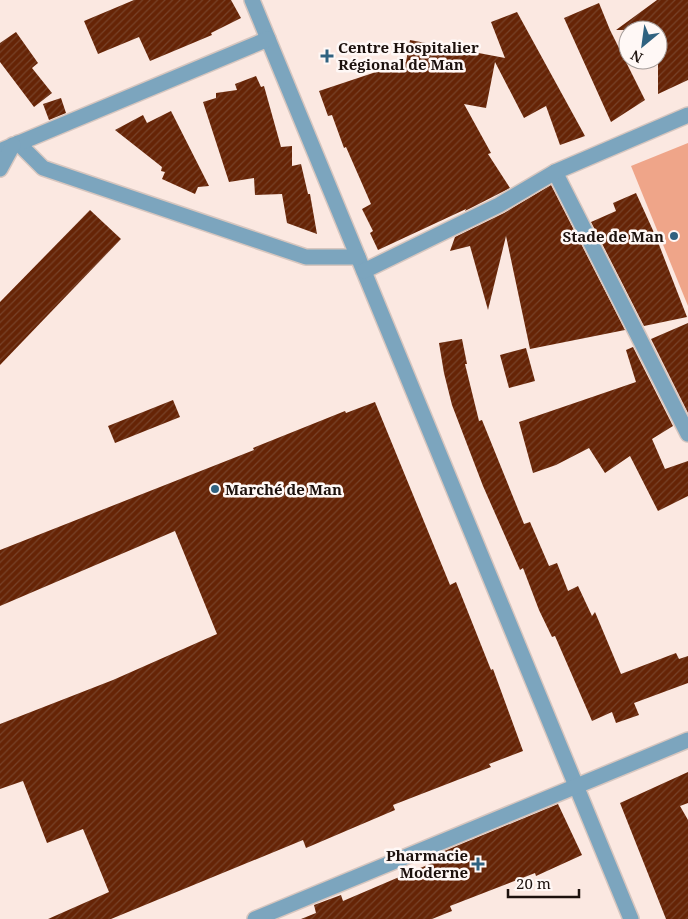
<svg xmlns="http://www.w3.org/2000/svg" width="688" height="919" viewBox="0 0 688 919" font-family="'Noto Serif',serif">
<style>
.pitch{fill:#efa589}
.building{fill:url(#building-hatch)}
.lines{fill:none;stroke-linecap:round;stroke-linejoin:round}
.minor-casing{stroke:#d7c6bf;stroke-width:18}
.minor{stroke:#7ca5be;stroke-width:15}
.poi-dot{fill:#306280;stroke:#fff8f6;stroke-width:2}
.labels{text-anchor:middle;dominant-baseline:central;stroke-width:5;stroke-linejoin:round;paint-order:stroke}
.poi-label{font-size:15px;font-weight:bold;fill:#1c110d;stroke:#fff8f6;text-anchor:start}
</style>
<defs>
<pattern id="building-hatch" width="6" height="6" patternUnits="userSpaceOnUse" patternTransform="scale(1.25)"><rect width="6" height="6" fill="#662406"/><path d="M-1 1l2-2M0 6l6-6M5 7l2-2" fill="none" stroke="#774229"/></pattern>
</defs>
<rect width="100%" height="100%" fill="#fbe8e1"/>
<polygon class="pitch" points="688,143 688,306 631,166"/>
<g class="building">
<polygon points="134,0 231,0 241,18 211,33 212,35 150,61 139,37 98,54 84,21"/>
<polygon points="657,0 688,0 688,80 658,94 658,30 616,30"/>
<polygon points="599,3 610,30 645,100 611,122 564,18"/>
<polygon points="517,12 585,136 560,145 546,106 524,118 495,62 486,108 464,104 491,153 488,154 510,188 465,211 466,209 378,250 370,233 373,231 362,209 371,204 346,147 344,148 332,115 328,116 319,91 406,62 410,40 505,58 491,22"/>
<polygon points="16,32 38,63 32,68 52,93 34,107 0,62 0,43"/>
<polygon points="256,76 261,87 264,86 281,147 292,146 292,166 301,164 308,194 310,194 317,234 287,223 282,194 255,195 254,178 229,182 203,102 216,98 216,93 237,90 235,84"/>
<polygon points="61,98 66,113 49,120 43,104"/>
<polygon points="171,111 209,186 198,187 195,194 162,179 165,172 161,171 162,167 115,130 143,115 147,123"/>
<polygon points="551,185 625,330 530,349 506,236 488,310 470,246 450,251 455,237 504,213"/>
<polygon points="636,193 656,237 687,317 644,326 591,222 616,211 613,203"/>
<polygon points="90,210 121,239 0,365 0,302"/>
<polygon points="688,323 688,413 651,339"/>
<polygon points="462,339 467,364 465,364 479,421 482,420 524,524 530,522 549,566 557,563 568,591 578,586 592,616 595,612 621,674 676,653 679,659 688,656 688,683 634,703 639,715 616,723 612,712 592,721 555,636 552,637 539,610 523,568 520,570 483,486 452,405 444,373 439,343"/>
<polygon points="633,347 673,426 652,439 665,469 688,461 688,496 658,511 630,456 605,473 589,448 556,465 533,473 519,422 636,382 626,350"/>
<polygon points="526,348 535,381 509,388 500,355"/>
<polygon points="173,400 180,417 115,443 108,426"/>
<polygon points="375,402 450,585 456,582 491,670 493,669 523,751 489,764 491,767 393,805 395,810 306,848 303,840 111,919 48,919 109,892 83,829 47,843 23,781 0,789 0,724 113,680 217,634 175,531 0,606 0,550 254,450 253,448 345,411 346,413"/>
<polygon points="688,772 688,803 680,806 688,820 688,919 666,919 620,803"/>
<polygon points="558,804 582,855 536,876 535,873 450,906 452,911 432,919 301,919 316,913 314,905 341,895 343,901 439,860 437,854"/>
</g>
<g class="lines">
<defs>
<g id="minor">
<polyline points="252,0 631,919"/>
<polyline points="18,143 43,168 306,257 358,257"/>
<polyline points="0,151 268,39"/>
<polyline points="0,169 13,145"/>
<polyline points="555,172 688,434"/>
<polyline points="364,271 499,205 555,172 688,115"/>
<polyline points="255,919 688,740"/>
</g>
</defs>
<use href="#minor" class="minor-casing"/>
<use href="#minor" class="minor"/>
</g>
<g class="poi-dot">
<path d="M324.5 48.5h5v5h5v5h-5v5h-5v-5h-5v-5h5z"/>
<circle cx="674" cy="236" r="5"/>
<circle cx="215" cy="489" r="5"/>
<path d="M475.5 856.5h5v5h5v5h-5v5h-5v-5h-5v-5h5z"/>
</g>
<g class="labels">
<g class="poi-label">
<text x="338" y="47">Centre Hospitalier<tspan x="338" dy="17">Régional de Man</tspan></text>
<text x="664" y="236" text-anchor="end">Stade de Man</text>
<text x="225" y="489">Marché de Man</text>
<text x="468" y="855" text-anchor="end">Pharmacie<tspan x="468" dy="17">Moderne</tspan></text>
</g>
</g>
<g transform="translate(643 45) rotate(209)"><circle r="24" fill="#fff8f6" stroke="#a49c99"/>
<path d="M0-4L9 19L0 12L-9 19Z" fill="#306280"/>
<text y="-8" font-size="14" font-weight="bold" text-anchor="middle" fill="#1c110d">N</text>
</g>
<path d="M508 889v8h71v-8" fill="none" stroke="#1c110d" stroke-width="2.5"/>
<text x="516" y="889" font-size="15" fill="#1c110d" stroke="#fff8f6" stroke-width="4" paint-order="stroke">20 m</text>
</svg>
